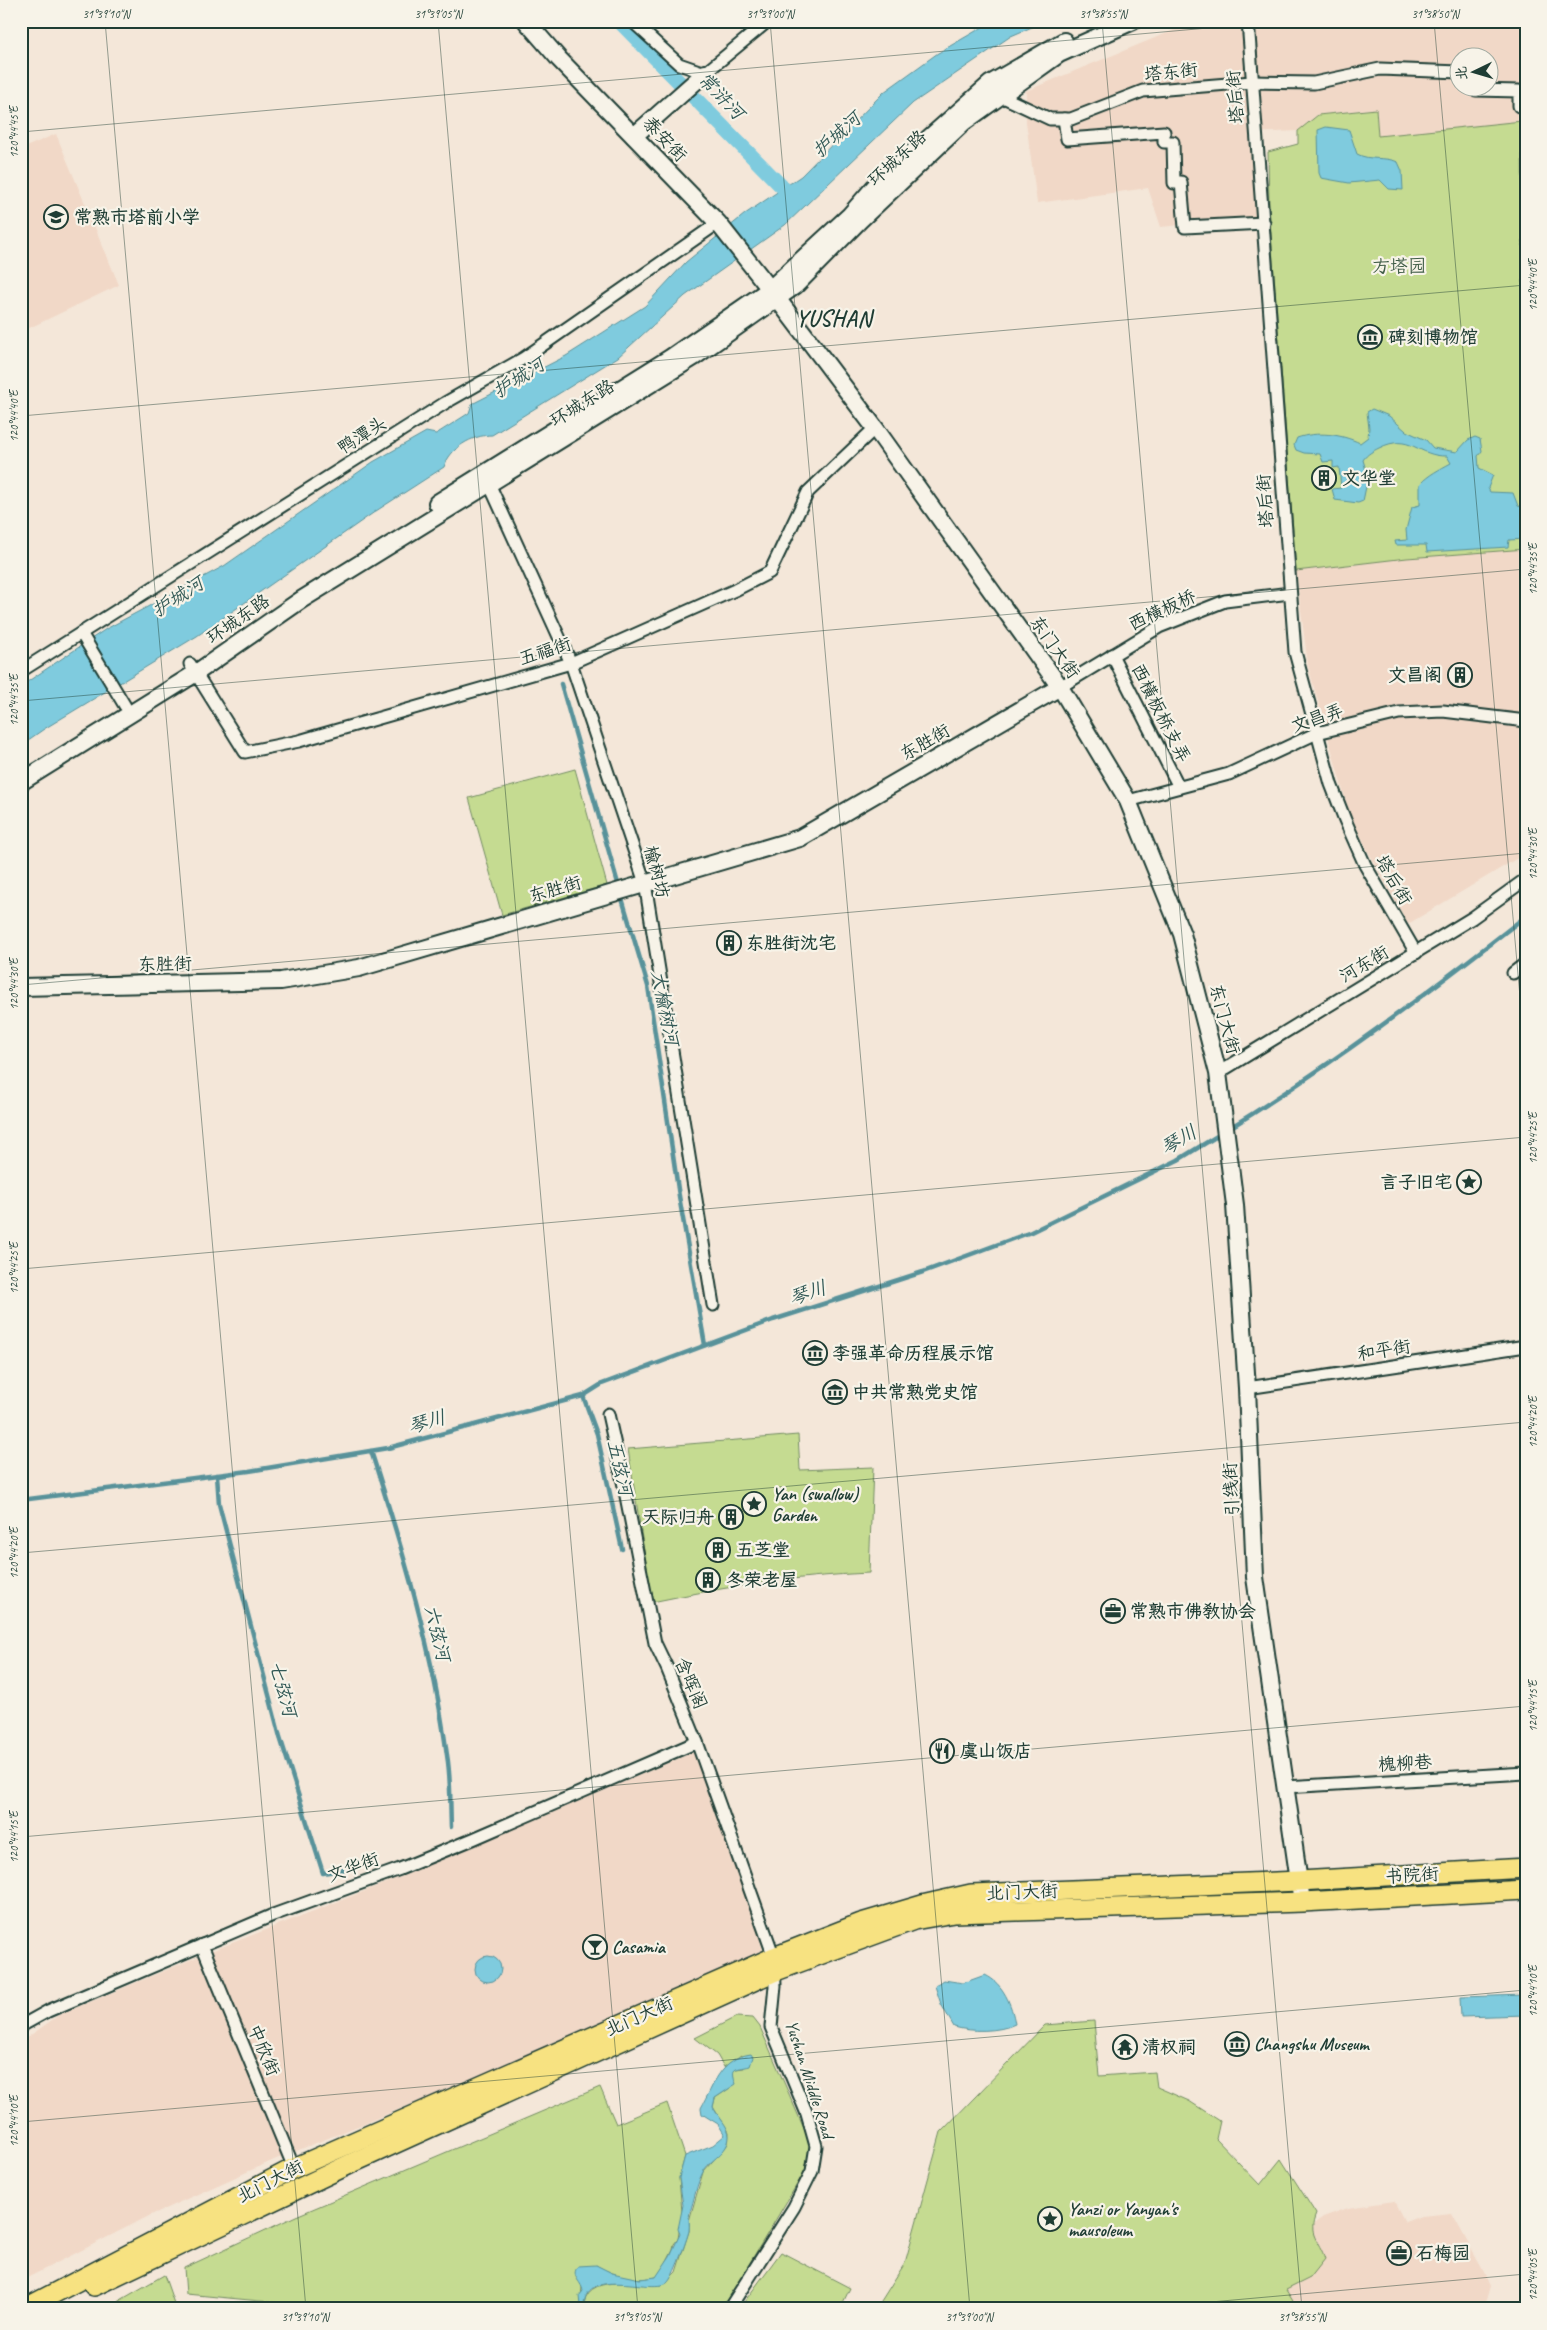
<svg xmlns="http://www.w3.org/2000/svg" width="1547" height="2330" viewBox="0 0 1547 2330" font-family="Caveat,'LXGW WenKai TC',sans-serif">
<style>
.built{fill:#f1d8c7;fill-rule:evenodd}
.green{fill:#c5db91;stroke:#728c62}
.water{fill:#7fcbde;stroke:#59929a}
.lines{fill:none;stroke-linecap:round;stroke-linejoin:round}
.stream{stroke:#59929a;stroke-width:4.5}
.canal{stroke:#7fcbde;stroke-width:15}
.street-casing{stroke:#1f3d34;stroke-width:15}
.secondary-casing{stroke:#1f3d34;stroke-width:20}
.primary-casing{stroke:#1f3d34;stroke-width:22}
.street{stroke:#f7f3e8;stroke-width:11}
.secondary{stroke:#f7f3e8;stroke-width:16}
.primary{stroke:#f7e281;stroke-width:19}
.ticks{fill:none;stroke:#1f3d34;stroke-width:1;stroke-opacity:0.45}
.labels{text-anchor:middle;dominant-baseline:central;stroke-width:4.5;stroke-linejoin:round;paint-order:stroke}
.street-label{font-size:18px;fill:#1f3d34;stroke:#f7f3e8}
.poi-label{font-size:18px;font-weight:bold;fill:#1f3d34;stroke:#f7f3e8;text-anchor:start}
.park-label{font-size:18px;fill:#405d47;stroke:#f7f3e8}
.water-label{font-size:19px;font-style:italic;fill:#325956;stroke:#f7f3e8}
.district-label{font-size:22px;font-weight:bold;letter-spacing:1px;fill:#1f3d34;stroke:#f7f3e8}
.neatline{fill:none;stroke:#1f3d34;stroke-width:2}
.ticks-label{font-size:12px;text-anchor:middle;fill:#1f3d34}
</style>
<rect width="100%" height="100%" fill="#f4e7d9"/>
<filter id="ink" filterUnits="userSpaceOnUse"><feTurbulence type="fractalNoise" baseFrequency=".02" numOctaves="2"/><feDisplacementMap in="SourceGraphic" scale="10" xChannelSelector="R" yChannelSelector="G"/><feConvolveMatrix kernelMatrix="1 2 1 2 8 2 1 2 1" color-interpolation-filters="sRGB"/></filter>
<g filter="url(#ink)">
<g class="built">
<path d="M 1196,21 L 1526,21 L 1526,299 L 1523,299 L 1478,126 L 1378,136 L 1376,109 L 1318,115 L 1298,131 L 1249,133 L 1259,217 L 1161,227 L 1148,188 L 1037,203 L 1026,122 L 1026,91 ZM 1460,58 L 1490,58 L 1490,88 L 1460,88 Z"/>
<polygon points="56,134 119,285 21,332 21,149"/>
<polygon points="1526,549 1526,853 1408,924 1368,851 1349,812 1308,666 1296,571 1407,558"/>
<polygon points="694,1752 727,1831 764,1954 479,2077 274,2160 151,2215 21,2281 21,2042 59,2015 209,1952 403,1876"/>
<polygon points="1394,2201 1405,2222 1421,2216 1452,2213 1479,2262 1490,2287 1486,2301 1478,2309 1298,2309 1285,2290 1310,2278 1321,2248 1314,2237 1311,2226 1323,2217 1348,2208"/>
</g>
<g class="green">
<polygon points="1376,109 1378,136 1522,121 1523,299 1526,299 1526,549 1407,558 1296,571 1269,207 1268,152 1298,144 1298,131 1318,115"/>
<polygon points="575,769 607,885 502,915 469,798"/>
<path d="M 798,1435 L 800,1470 L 873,1467 L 869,1573 C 796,1576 723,1587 652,1602 L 628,1449 Z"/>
<path d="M 736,2017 L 753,2018 L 760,2027 L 808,2138 L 811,2150 L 805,2171 L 722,2309 L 584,2309 C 582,2271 640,2286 662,2285 L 676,2272 L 689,2231 L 689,2221 L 703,2172 L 728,2144 L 729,2132 L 713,2107 L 715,2098 L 733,2086 L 733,2072 L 736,2069 L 744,2068 L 741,2055 L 724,2067 L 717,2055 L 695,2038 Z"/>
<path d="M 1094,2021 L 1099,2076 L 1155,2072 L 1157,2087 L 1189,2101 L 1220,2121 L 1216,2139 L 1260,2185 L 1281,2159 L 1316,2214 C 1307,2236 1319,2239 1325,2259 L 1310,2278 L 1286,2290 L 1298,2309 L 876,2309 L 905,2263 L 941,2132 L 1045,2025 Z"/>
<path d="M 600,2087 L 616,2124 L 667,2103 L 685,2156 L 679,2178 L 682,2212 L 678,2239 L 674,2244 L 673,2249 L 660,2274 L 656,2277 C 637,2282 612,2275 596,2265 L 582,2287 L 580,2307 L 577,2309 L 307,2309 L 281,2303 L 186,2294 L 184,2268 L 296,2216 Z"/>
<polygon points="781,2252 850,2288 840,2309 739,2309"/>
<polygon points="164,2275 176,2309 105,2309"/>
</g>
<g class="water">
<path d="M 987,21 L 1046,21 L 1011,36 L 913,103 L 785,225 L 685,296 L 618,357 L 492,435 C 472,435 450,448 444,467 L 376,511 L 197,636 L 44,729 L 21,745 L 21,686 L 106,629 L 224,566 L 373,462 L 426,432 L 436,434 L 469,413 L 472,404 L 566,356 L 645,306 L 686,262 L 745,214 L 801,176 L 884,92 L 938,53 L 988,24 Z"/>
<path d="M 1326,127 L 1349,130 L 1357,154 C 1370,161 1384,156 1398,162 L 1402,171 L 1403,190 L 1389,189 L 1380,180 L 1349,183 L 1321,178 L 1319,173 L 1318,130 Z"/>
<path d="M 1372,409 L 1389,416 L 1406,431 L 1426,440 L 1433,448 L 1457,452 L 1468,440 L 1475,437 L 1480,439 L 1482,451 L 1478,456 L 1479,468 L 1493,475 L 1488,488 L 1490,492 L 1513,493 L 1518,506 L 1526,508 L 1526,539 L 1509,540 L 1508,547 L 1427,552 L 1426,545 L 1396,545 L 1395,541 L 1407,540 L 1406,530 L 1412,507 L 1420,505 L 1420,484 C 1428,475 1440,469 1451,463 L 1447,456 C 1417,457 1411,432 1379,448 C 1373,451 1367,454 1363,460 L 1368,477 L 1363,501 L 1358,503 L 1335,500 L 1332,489 L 1341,488 L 1339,467 L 1333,468 L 1333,461 L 1323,462 L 1320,454 L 1304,453 L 1296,450 L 1294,445 L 1297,438 C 1317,431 1341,434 1360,443 L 1368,437 L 1369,428 L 1367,412 Z"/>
<circle cx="488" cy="1969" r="13"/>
<path d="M 985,1975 C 1003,1983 1012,2005 1015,2024 C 999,2032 971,2032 954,2027 L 941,2004 L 935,1986 L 944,1980 L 963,1983 Z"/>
<polygon points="1526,1995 1526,2015 1461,2017 1460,1997"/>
<path d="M 751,2054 L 753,2057 L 750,2066 C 735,2070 730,2066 736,2084 L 715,2098 L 713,2107 C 717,2116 729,2126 729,2136 C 729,2153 710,2159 703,2172 C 697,2183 694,2200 690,2212 C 688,2218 690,2225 689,2231 C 687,2239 673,2279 667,2283 C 650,2294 582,2264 584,2309 L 577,2309 L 580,2306 L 579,2296 L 583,2291 C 581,2280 570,2277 578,2266 L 596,2265 L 612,2273 L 640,2279 L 656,2277 L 670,2256 L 680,2234 L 678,2229 L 683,2205 L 679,2178 L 685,2156 L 713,2145 L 725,2135 L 718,2124 L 702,2114 L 701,2108 C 714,2085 720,2058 751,2054 Z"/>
</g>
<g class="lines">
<g class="stream">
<polyline points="561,684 619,887"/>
<polyline points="621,895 648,986 679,1196 705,1345"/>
<path d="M 1228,1129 C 1332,1065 1430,991 1526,916"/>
<polyline points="583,1396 597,1434 622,1549"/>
<path d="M 371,1451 C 403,1550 433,1651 447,1755 C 451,1778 450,1803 451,1827"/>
<polyline points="217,1475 219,1504 280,1737 323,1873 359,1867"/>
<polyline points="21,1500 249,1471 388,1448 583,1396 602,1384 773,1320 923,1272 1031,1232 1178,1160 1222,1133"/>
</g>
<polyline class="canal" points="619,21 795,200"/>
<defs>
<g id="street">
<polyline points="632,21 679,64 705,73 768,21"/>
<polyline points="1248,21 1295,652 1331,784 1345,820 1365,865 1416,953"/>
<polyline points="1476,88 1476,90 1519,91 1519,106 1526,106"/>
<polyline points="998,92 1001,96 1050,119 1071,119 1143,91 1252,82 1314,83 1380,69 1460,72"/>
<polyline points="1064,119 1067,139 1164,132 1164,142 1173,142 1174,183 1181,182 1185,227 1264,223"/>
<polyline points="486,477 571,663 645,883 713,1305"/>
<polyline points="81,633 125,706"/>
<polyline points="1112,655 1179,787"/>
<polyline points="190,664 245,752 299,741 571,663 735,590 770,572 808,492 875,428"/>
<polyline points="21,671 445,403 524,358 718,223"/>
<polyline points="1060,687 1159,627 1225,601 1290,593"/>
<polyline points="1128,801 1229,774 1317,733 1399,713 1443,711 1526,721"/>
<polyline points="1513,973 1526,963"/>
<polyline points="1218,1073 1472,918 1526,879"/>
<polyline points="1247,1388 1526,1346"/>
<polyline points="608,1414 624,1486 655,1643 667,1668 697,1742 774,1957 775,1986 771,2027 807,2114 816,2146 812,2171 794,2207 729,2309"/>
<polyline points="1285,1787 1526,1773"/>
<polyline points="202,1945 294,2168"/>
<polyline points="21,2026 48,2011 273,1915 400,1869 473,1839 697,1742"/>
</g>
<g id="secondary">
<polyline points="526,21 559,59 718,223 770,289 875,428 1060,687 1128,801 1182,934 1218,1073 1235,1205 1247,1388 1255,1577 1302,1902"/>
<polyline points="634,136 705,73"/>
<polyline points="437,503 670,358 770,289 850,215 877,184 990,84 1064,41"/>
<polyline points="21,782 196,673 301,600 694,357 796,285 860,220 964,122 1059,54 1133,21"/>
<polyline points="21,987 281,981 359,968 800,838 1060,687"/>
</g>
<g id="primary">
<polyline points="94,2286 352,2163 773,1972 914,1920 954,1913 1302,1902 1526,1890"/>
<polyline points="24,2309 294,2168 774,1957 861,1923 922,1905 971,1894 1299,1881 1526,1868"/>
</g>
</defs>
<use href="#street" class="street-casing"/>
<use href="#secondary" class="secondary-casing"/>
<use href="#primary" class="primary-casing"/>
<use href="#street" class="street"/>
<use href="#secondary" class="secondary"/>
<use href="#primary" class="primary"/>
</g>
</g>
<path class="ticks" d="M 105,21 L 306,2309M 438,21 L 638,2309M 770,21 L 970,2309M 1102,21 L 1302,2309M 1434,21 L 1526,1065M 21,132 L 1288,21M 21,416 L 1526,285M 21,701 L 1526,569M 21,985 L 1526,853M 21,1269 L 1526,1137M 21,1553 L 1526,1422M 21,1837 L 1526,1706M 21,2122 L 1526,1990M 1132,2309 L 1526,2274"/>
<defs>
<symbol id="school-ring" viewBox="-11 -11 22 22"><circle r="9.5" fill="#f7f3e8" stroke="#1f3d34" stroke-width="1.5"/><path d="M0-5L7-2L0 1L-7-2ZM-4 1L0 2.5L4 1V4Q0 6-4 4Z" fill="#1f3d34"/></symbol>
<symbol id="museum-ring" viewBox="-11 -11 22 22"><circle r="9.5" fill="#f7f3e8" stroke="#1f3d34" stroke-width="1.5"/><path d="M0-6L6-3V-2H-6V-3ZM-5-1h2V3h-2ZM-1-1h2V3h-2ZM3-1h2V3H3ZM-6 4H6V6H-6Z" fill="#1f3d34"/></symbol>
<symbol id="building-ring" viewBox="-11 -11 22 22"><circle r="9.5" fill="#f7f3e8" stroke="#1f3d34" stroke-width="1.5"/><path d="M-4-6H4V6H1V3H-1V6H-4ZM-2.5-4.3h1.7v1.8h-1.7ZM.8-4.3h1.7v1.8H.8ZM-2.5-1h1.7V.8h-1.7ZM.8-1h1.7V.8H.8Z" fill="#1f3d34"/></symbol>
<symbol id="sight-ring" viewBox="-11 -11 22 22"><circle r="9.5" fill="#f7f3e8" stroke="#1f3d34" stroke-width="1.5"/><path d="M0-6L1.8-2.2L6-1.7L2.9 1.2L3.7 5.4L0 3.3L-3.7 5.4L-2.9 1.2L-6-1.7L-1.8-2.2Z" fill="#1f3d34"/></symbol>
<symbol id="office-ring" viewBox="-11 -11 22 22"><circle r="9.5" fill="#f7f3e8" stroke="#1f3d34" stroke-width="1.5"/><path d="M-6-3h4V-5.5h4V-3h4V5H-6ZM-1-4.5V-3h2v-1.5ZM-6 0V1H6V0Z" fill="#1f3d34"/></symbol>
<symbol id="restaurant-ring" viewBox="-11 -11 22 22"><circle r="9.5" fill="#f7f3e8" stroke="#1f3d34" stroke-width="1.5"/><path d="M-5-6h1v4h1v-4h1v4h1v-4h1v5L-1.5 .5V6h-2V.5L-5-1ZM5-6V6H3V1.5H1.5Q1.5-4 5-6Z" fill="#1f3d34"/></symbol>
<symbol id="bar-ring" viewBox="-11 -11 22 22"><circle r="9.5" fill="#f7f3e8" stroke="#1f3d34" stroke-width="1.5"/><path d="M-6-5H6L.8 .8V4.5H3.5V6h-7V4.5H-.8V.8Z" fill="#1f3d34"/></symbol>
<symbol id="temple-ring" viewBox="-11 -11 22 22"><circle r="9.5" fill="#f7f3e8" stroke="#1f3d34" stroke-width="1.5"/><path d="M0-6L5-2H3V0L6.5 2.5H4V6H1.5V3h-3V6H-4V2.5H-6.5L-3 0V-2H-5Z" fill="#1f3d34"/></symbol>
</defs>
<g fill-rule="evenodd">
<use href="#school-ring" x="42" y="203" width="28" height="28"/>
<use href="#museum-ring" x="1356" y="323" width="28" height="28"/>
<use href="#building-ring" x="1310" y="464" width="28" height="28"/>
<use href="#building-ring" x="1446" y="661" width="28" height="28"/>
<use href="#building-ring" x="715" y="929" width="28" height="28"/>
<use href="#sight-ring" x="1455" y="1168" width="28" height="28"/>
<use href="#museum-ring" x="801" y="1339" width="28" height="28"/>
<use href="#museum-ring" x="821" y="1378" width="28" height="28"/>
<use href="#sight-ring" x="740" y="1490" width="28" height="28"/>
<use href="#building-ring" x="717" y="1503" width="28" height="28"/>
<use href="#building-ring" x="704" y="1536" width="28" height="28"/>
<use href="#building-ring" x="694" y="1566" width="28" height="28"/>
<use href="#office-ring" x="1099" y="1597" width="28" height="28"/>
<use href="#restaurant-ring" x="928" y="1737" width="28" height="28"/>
<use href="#bar-ring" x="581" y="1933" width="28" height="28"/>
<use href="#museum-ring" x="1223" y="2030" width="28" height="28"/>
<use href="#temple-ring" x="1111" y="2033" width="28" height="28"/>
<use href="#sight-ring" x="1036" y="2205" width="28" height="28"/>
<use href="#office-ring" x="1385" y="2239" width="28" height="28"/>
</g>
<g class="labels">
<g class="street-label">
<text transform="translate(1171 72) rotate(-6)">塔东街</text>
<text transform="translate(1235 97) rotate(-95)">塔后街</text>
<text transform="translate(665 139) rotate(46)">泰安街</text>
<text transform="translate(897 158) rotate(-43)">环城东路</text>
<text transform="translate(582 403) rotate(-32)">环城东路</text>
<text transform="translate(362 435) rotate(-32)">鸭潭头</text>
<text transform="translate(1265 501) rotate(-94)">塔后街</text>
<text transform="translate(1162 610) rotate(-25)">西横板桥</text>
<text transform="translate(238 619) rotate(-35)">环城东路</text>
<text transform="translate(1055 647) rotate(55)">东门大街</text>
<text transform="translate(545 651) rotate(-18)">五福街</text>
<text transform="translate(1161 713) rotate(63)">西横板桥支弄</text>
<text transform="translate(1317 718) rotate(-19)">文昌弄</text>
<text transform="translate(925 742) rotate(-30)">东胜街</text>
<text transform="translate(657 872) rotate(75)">榆树坊</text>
<text transform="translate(1394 880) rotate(60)">塔后街</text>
<text transform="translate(555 889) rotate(-16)">东胜街</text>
<text transform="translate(165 964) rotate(-1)">东胜街</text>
<text transform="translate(1364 964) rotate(-31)">河东街</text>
<text transform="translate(1225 1019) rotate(75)">东门大街</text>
<text transform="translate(1384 1350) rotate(-9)">和平街</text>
<text transform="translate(1231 1489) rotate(-93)">引线街</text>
<text transform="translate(691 1683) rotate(67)">含晖阁</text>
<text transform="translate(1405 1763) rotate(-3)">槐柳巷</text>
<text transform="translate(353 1867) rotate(-20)">文华街</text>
<text transform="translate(1412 1875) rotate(-3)">书院街</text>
<text transform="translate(1022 1892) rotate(-2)">北门大街</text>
<text transform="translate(639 2016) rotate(-24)">北门大街</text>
<text transform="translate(264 2050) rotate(67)">中欣街</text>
<text transform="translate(810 2079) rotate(72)">Yushan Middle Road</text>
<text transform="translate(270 2181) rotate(-27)">北门大街</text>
</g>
<g class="poi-label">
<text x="74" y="217">常熟市塔前小学</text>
<text x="1388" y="337">碑刻博物馆</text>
<text x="1342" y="478">文华堂</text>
<text x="1442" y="675" text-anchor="end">文昌阁</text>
<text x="746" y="943">东胜街沈宅</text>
<text x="1452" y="1182" text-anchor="end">言子旧宅</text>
<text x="832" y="1353">李强革命历程展示馆</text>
<text x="852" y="1392">中共常熟党史馆</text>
<text x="772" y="1494">Yan (swallow)<tspan x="772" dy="21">Garden</tspan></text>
<text x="714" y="1517" text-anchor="end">天际归舟</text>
<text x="736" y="1550">五芝堂</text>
<text x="726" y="1580">冬荣老屋</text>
<text x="1130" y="1611">常熟市佛教协会</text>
<text x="960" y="1751">虞山饭店</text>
<text x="612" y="1947">Casamia</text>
<text x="1254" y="2044">Changshu Museum</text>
<text x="1142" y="2047">清权祠</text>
<text x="1068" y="2209">Yanzi or Yanyan's<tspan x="1068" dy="21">mausoleum</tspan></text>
<text x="1416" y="2253">石梅园</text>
</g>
<g class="park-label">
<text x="1399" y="266">方塔园</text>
</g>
<g class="water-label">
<text transform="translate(721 96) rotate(46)">常浒河</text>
<text transform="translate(837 135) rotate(-42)">护城河</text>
<text transform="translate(519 378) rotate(-33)">护城河</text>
<text transform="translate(178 597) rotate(-33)">护城河</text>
<text transform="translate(665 1008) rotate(79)">大榆树河</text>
<text transform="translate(1179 1140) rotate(-30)">琴川</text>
<text transform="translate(808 1293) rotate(-18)">琴川</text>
<text transform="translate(427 1422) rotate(-15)">琴川</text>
<text transform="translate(620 1468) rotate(77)">五弦河</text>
<text transform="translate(437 1633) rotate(76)">六弦河</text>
<text transform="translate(283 1689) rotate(75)">七弦河</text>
</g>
<g class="district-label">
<text x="834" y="319">YUSHAN</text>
</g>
</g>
<rect width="1547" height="2330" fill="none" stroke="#f7f3e8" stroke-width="55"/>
<g transform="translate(1474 72) rotate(265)"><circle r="24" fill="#f7f3e8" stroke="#a1aaa0"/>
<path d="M0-4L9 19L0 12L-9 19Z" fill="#1f3d34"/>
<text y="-8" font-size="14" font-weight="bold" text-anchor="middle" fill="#1f3d34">北</text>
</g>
<rect x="28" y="28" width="1492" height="2274" class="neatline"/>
<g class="ticks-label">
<text x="106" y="18">31°39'10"N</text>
<text x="438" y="18">31°39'05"N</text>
<text x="770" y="18">31°39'00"N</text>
<text x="1103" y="18">31°38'55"N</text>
<text x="1435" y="18">31°38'50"N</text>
<text transform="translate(14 132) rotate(-90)" y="4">120°44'45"E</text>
<text transform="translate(1533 285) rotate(-90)" y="4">120°44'40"E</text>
<text transform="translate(14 416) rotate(-90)" y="4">120°44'40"E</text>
<text transform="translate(1533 569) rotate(-90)" y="4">120°44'35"E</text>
<text transform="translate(14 700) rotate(-90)" y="4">120°44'35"E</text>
<text transform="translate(1533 854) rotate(-90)" y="4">120°44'30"E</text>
<text transform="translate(14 984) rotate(-90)" y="4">120°44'30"E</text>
<text transform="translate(1533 1138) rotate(-90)" y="4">120°44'25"E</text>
<text transform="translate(14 1268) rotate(-90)" y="4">120°44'25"E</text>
<text transform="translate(1533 1422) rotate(-90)" y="4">120°44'20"E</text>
<text transform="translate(14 1553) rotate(-90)" y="4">120°44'20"E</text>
<text transform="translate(1533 1706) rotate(-90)" y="4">120°44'15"E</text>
<text transform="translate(14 1837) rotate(-90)" y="4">120°44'15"E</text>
<text transform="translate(1533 1991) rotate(-90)" y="4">120°44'10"E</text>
<text transform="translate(14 2121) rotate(-90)" y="4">120°44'10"E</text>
<text transform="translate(1533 2275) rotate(-90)" y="4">120°44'05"E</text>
<text x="305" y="2321">31°39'10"N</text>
<text x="637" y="2321">31°39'05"N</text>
<text x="969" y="2321">31°39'00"N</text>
<text x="1302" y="2321">31°38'55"N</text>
</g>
</svg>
